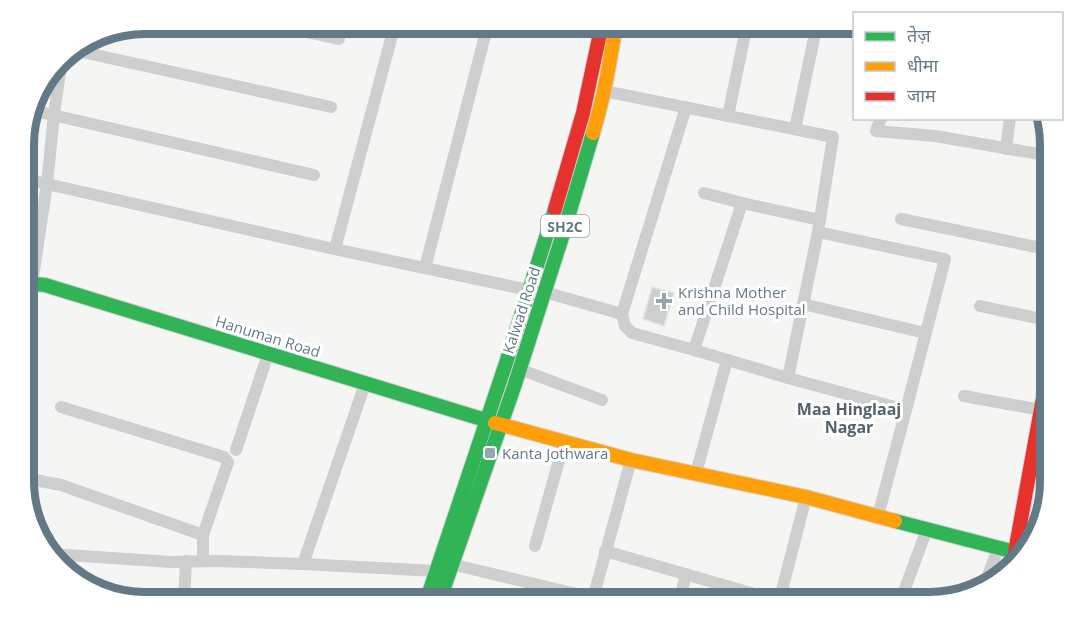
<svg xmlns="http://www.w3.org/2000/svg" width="1075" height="626" viewBox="0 0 1075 626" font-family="'Open Sans','Noto Sans Devanagari',sans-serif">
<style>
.building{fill:#cdcfcf;stroke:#e4e4e3;stroke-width:1.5}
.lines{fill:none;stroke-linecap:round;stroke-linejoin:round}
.fast-casing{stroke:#d1d3d3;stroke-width:16}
.slow-casing{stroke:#d1d3d3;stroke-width:16}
.jam-casing{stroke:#d1d3d3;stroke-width:16}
.street{stroke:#cdcece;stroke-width:12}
.fast{stroke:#30b455;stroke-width:14}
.slow{stroke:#ff9f0a;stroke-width:14}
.jam{stroke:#e5322d;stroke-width:14}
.poi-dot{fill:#96a5ac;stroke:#fff;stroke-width:2}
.labels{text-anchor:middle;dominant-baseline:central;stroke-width:6;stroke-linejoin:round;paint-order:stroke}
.shield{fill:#fff;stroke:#92a2aa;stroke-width:1.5}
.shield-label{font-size:14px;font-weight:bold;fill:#637a86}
.poi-label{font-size:15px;fill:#637a86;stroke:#fff;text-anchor:start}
.street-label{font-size:15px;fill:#637a86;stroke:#fff}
.neighbourhood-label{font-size:16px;font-weight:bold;fill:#51626a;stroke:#fff}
.rim{fill:none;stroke:#637a86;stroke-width:8}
</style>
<rect width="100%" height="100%" fill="#f5f5f3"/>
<polygon class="building" points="652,287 674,293 664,326 643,319"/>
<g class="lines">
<defs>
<g id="fast">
<polyline points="25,283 45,285 495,423"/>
<polyline points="895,521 1015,552"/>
<polyline points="426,602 506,363 555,209"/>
<polyline points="439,602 514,387 563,234 593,133"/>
</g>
<g id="slow">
<path d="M 593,133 C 604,97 610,61 616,24"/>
<polyline points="495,423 631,460 806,497 895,521"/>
</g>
<g id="jam">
<polyline points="555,209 583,113 602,24"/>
<polyline points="1022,554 1015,552 1051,354"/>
</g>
</defs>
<use href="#fast" class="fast-casing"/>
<use href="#slow" class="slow-casing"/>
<use href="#jam" class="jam-casing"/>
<g class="street">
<polyline points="269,24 339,39"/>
<polyline points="73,50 331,107"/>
<polyline points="604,91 833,137 818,232 788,378"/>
<polyline points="686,107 622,314 625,326 632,333 694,350 788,378 906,410 878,516"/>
<polyline points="31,110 314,175"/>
<polyline points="728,116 747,24"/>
<polyline points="881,118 876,131 935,136 1051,156"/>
<polyline points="795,129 817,24"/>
<polyline points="1006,149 1010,118"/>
<polyline points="25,179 325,247 529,290"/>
<polyline points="704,193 742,203 820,220"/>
<polyline points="901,219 1051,250"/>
<polyline points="818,232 945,259 906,410"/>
<polyline points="335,249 395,24"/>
<polyline points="425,268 488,24"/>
<polyline points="544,292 622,314"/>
<polyline points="803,304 925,333"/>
<polyline points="980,306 1051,321"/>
<polyline points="25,336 32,284 47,184 54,114 62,59"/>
<polyline points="694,350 742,203"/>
<polyline points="519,369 602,400"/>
<polyline points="964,396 1041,410"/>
<polyline points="61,407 224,457 228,462 203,535"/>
<polyline points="236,450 268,354"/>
<polyline points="1032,460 1051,465"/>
<polyline points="696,473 727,360"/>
<polyline points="25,478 61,485 203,535 203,561"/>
<polyline points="535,546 564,443"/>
<polyline points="605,551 779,601"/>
<polyline points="52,554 171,562 217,561 303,564 436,571"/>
<polyline points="303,564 365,384"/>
<polyline points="451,564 593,598"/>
<polyline points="984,587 998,548"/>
<polyline points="184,602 186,561"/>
<polyline points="592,602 631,460"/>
<polyline points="679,602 686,574"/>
<polyline points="779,602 806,497"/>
<polyline points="900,602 927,529"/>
</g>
<use href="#fast" class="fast"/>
<use href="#slow" class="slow"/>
<use href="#jam" class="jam"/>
</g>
<g class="poi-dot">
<path d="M661 292h6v6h6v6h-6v6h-6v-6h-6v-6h6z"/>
<rect x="484" y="447" width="12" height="12" rx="3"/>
</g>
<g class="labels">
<rect class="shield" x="541" y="215" width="48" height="22" rx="4.5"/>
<g class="shield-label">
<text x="565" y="226">SH2C</text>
</g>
<g class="poi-label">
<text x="678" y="292">Krishna Mother<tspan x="678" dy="17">and Child Hospital</tspan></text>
<text x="502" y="453">Kanta Jothwara</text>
</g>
<g class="street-label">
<text transform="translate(521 310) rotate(-72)">Kalwad Road</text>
<text transform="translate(268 336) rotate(17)">Hanuman Road</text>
</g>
<g class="neighbourhood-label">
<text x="849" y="409">Maa Hinglaaj<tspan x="849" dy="18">Nagar</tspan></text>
</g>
</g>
<path d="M0 0H1075V626H0ZM145 34H929A111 111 0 0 1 1040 145V481A111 111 0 0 1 929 592H145A111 111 0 0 1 34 481V145A111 111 0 0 1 145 34Z" fill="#fff" fill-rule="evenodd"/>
<path class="rim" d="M145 34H929A111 111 0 0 1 1040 145V481A111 111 0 0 1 929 592H145A111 111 0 0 1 34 481V145A111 111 0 0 1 145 34Z"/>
<rect x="853" y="12" width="210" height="108" fill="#ffffff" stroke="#c1cacf" stroke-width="1.5"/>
<rect x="865" y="32" width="30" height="9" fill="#30b455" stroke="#c1cacf" stroke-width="1.5"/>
<text x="907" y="42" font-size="18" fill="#637a86">तेज़</text>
<rect x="865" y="62" width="30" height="9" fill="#ff9f0a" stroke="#c1cacf" stroke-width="1.5"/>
<text x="907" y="72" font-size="18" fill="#637a86">धीमा</text>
<rect x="865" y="92" width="30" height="9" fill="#e5322d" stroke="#c1cacf" stroke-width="1.5"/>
<text x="907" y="102" font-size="18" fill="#637a86">जाम</text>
</svg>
